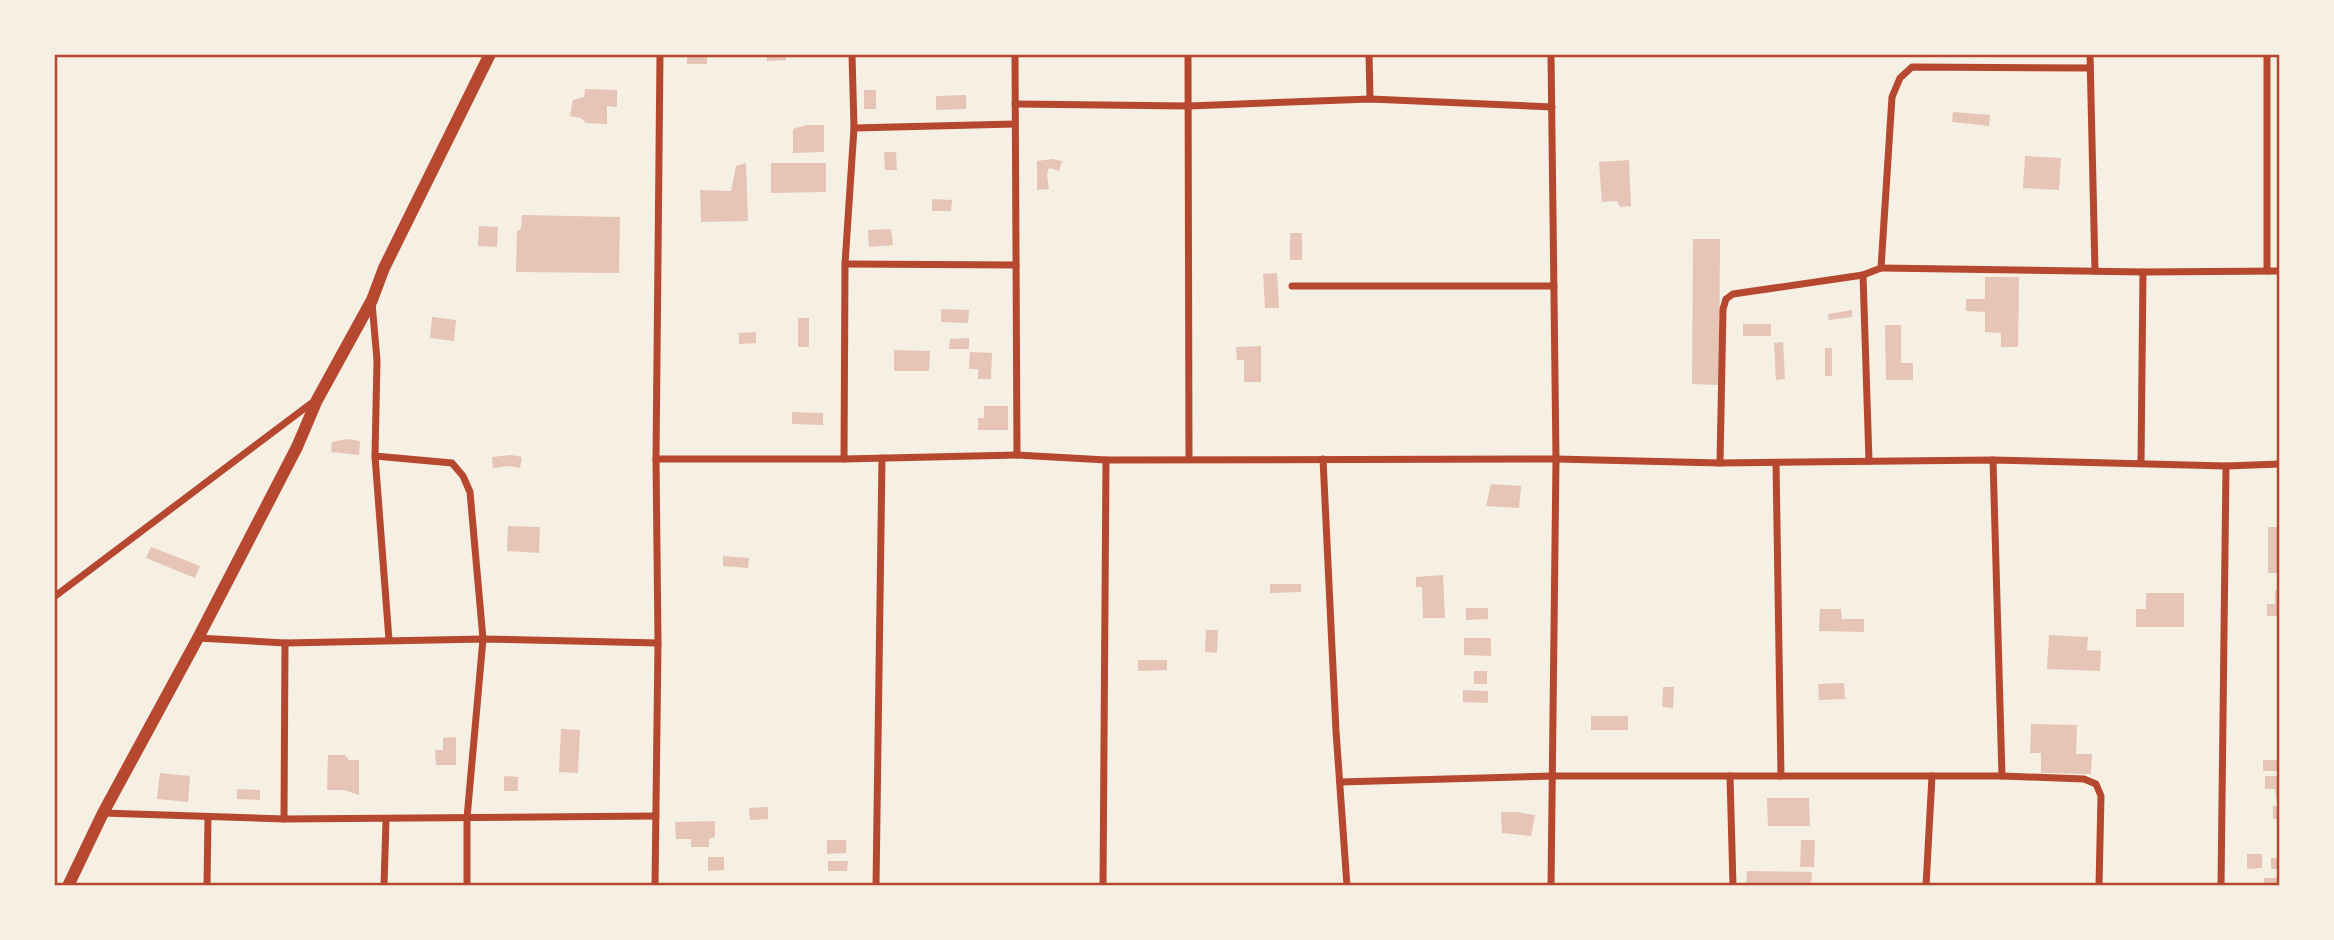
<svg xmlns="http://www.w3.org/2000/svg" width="2334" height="940" viewBox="0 0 2334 940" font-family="'DejaVu Sans',sans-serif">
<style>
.building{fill:#e6c5b7}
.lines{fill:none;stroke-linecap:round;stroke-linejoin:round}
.minor{stroke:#b5482f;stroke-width:7}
.tertiary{stroke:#b5482f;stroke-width:12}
.neatline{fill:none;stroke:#b5482f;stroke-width:2.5}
</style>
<rect width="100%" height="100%" fill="#f6efe4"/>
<g class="building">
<rect x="687" y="54" width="20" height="10"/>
<polygon points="767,54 786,54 786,60 767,61"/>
<polygon points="585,89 617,90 617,107 607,106 607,124 586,123 581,118 570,116 573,100 584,97"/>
<rect x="864" y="90" width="12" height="19"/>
<polygon points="966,95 966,109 936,110 936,96"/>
<polygon points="1953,112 1990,115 1989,126 1952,122"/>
<polygon points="806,125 824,125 824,152 793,153 793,129"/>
<polygon points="884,152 896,152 897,170 885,170"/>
<polygon points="2025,156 2061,158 2059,190 2023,188"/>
<polygon points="1052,159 1062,161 1059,171 1049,168 1047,174 1049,189 1037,190 1037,161"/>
<polygon points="1629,160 1631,206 1620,207 1617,201 1602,202 1599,162"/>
<polygon points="746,163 748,221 701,222 700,190 731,191 736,166"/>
<polygon points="771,163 826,163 826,192 771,193"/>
<polygon points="932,199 952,200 951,211 932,211"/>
<polygon points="522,215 620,217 619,273 516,272 517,231 521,229"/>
<polygon points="479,226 498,227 497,247 478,246"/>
<polygon points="891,229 893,245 869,247 868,230"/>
<rect x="1290" y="233" width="12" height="27"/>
<polygon points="1693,239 1720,239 1719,385 1692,384"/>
<polygon points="1277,273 1279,308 1265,308 1263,274"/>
<polygon points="1985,277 2019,277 2018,347 2001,347 2001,333 1985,332 1985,312 1966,311 1966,299 1985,299"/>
<polygon points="941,309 969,310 968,323 941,322"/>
<polygon points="1852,310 1852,317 1829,320 1828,314"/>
<polygon points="432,317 456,320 454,341 430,338"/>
<rect x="798" y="318" width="11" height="29"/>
<rect x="1743" y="324" width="28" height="12"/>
<polygon points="1885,325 1901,325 1901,363 1913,363 1913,380 1886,380"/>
<polygon points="756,332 756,343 739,344 739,333"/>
<polygon points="969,338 969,349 949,349 950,339"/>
<polygon points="1783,342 1785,379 1776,380 1774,343"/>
<polygon points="1261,346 1261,382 1244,382 1244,360 1237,360 1236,347"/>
<rect x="1825" y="348" width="7" height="28"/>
<polygon points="894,350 930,351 929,371 894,371"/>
<polygon points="970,352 992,353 991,379 978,379 978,369 969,369"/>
<polygon points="984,406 1008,406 1008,430 978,430 978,418 984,418"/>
<polygon points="792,412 823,413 823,425 792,424"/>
<polygon points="347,439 360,441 359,455 331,452 332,442"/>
<polygon points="511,455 522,457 520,468 508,466 493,468 492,457"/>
<polygon points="1491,484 1521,486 1519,508 1486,506"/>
<polygon points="508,526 540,527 539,553 507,551"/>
<rect x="2268" y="527" width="12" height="46"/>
<polygon points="151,547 200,566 195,578 146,558"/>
<polygon points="723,556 749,558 748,568 723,566"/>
<polygon points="1443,575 1445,618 1423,618 1422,587 1416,587 1416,577"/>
<polygon points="1270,584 1301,584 1301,592 1270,593"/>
<polygon points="2275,590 2280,590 2280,616 2267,616 2267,604 2275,604"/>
<polygon points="2146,593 2184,593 2184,627 2136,627 2136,609 2146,609"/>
<polygon points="1466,608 1488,608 1488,619 1466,620"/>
<polygon points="1820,609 1841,609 1842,619 1864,619 1864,632 1819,631"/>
<polygon points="1206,630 1218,630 1217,653 1205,652"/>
<polygon points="2049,635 2088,637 2087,650 2101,651 2100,671 2047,669"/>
<polygon points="1464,638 1491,638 1491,656 1464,655"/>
<polygon points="1138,660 1167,660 1167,670 1138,671"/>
<rect x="1474" y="671" width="13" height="13"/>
<polygon points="1844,683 1845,699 1819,700 1818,684"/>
<polygon points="1663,687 1674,687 1673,708 1662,707"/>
<polygon points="1463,690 1488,691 1488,703 1463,702"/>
<rect x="1591" y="716" width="37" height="14"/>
<polygon points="2031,724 2077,725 2076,754 2092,754 2091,774 2041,773 2041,753 2030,753"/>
<polygon points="561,729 580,730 578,773 559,772"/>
<polygon points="456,737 456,765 436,765 435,750 443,750 443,738"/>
<polygon points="328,755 345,755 349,760 359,760 359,795 344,790 327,790"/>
<rect x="2263" y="760" width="17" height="11"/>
<polygon points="160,773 190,776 188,802 157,799"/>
<polygon points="504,776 518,777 518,791 504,791"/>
<polygon points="2265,776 2280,776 2280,798 2276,798 2275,789 2265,789"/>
<polygon points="237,789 260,790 260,800 237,799"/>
<polygon points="1767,798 1809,798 1810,826 1768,826"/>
<rect x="2273" y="806" width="7" height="13"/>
<polygon points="768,807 768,819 750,820 749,808"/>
<polygon points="1501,812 1517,812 1535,815 1531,836 1502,833"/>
<polygon points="715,821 715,837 709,839 709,847 691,847 691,839 676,839 675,822"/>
<polygon points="827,840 846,840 846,853 827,854"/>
<polygon points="1801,840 1815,840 1814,867 1800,867"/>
<polygon points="2247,854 2262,854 2262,868 2247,869"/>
<polygon points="708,857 724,857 724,870 708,871"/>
<rect x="2271" y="858" width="9" height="11"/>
<polygon points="828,861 848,861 847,871 828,871"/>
<polygon points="1747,871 1812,872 1811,886 1746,886"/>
<rect x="2264" y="878" width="16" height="8"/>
</g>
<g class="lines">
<g class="minor">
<polyline points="1015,54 1017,455"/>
<polyline points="1188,54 1189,459"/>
<polyline points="1369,54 1370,99"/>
<polyline points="2090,54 2095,271"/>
<polyline points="2267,54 2267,271"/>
<polyline points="1015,104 1189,106 1370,99 1552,107"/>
<polyline points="854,128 1015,124"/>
<polyline points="845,264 1016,265"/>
<polyline points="1881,268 2143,272 2280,271"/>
<polyline points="1292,286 1554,286"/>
<polyline points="372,303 377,360 375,456 452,463 463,476 470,492 483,639 467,818 467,886"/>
<polyline points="375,456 389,640"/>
<polyline points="656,459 844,459 1017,455 1106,460 1556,459 1720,463 1993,460 2226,466 2280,464"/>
<polyline points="844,459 845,264 854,128 852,54"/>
<polyline points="1323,459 1336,731 1347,886"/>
<polyline points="1993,460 2002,776"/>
<polyline points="1869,461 1863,275 1881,268 1892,97 1900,78 1912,67 2090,68"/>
<polyline points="1720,463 1723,309 1726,299 1733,294 1863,275"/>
<polyline points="1776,463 1781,776"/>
<polyline points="2141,463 2143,272"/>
<polyline points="54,597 313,402"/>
<polyline points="198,638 285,643 483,639 658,643"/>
<polyline points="1730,776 1733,886"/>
<polyline points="1340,782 1553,776 2002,776 2084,779 2096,784 2101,796 2099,886"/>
<polyline points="103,813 284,819 656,816"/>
<polyline points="284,819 285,643"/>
<polyline points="207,886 208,817"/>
<polyline points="384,886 386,820"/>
<polyline points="655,886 658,643 656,459 660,54"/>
<polyline points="876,886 882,458"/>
<polyline points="1103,886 1106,460"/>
<polyline points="1551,886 1556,459 1551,54"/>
<polyline points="1926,886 1932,776"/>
<polyline points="2221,886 2226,466"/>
</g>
<polyline class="tertiary" points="68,886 103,813 198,638 297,447 317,400 372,300 384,268 490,54"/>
</g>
<rect width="2334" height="940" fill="none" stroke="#f6efe4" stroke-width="112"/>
<rect x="56" y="56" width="2222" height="828" class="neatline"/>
</svg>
